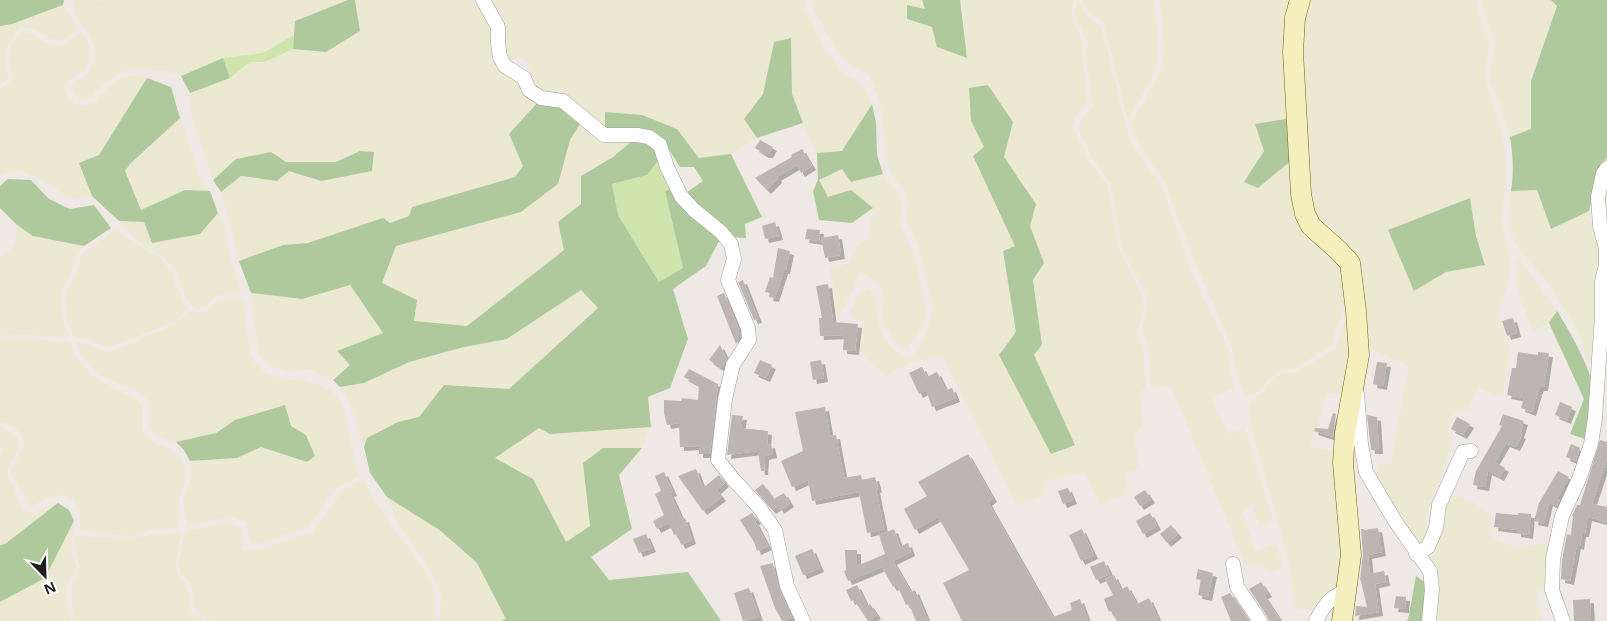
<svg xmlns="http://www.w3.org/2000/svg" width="1607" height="621" viewBox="0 0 1607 621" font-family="'Noto Sans',sans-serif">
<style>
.farmland{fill:#ebe9d1;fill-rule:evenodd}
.grass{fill:#d0e4ae}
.forest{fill:#b0c99c}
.building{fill:#beb4b1;filter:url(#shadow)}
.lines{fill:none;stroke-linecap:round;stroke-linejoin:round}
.minor-casing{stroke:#9e9e9e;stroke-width:15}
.secondary-casing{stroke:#6a680e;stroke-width:21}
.minor{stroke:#fff;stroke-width:14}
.secondary{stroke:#f4efbc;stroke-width:20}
</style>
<defs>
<filter id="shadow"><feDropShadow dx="4" dy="4" stdDeviation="0" flood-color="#0004"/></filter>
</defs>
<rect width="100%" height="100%" fill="#eee9e4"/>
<g class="farmland">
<polygon points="72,0 95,0 100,3 105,0 348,0 295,21 294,35 263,53 223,58 181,76 166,71 130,69 114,76 102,85 91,98 82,100 76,96 71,89 73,83 89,74 95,59 94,44 75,14"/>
<polygon points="355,0 479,0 490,16 495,47 538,102 523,166 515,177 412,207 409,216 390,223 383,218 308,243 283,245 239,261 230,222 221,192 241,176 277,181 289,171 321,181 371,171 374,152 360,151 336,162 286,162 271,152 236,159 213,180 192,116 190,93 230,78 250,62 265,62 293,49 326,52 360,31"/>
<polygon points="489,0 806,0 804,9 825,50 844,75 856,80 864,86 872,104 842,151 817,153 803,123 792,94 791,38 774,42 763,94 745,119 757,138 731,154 699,158 677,129 605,112 605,131 539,92 528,71 530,65 519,56 510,62 504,56"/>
<path d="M 813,0 L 922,0 L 932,27 L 967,57 L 960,0 L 1074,0 L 1071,10 L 1074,24 L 1083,42 L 1082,51 L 1087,102 L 1076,116 L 1073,128 L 1088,160 L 1107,184 L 1118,247 L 1141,294 L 1144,307 L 1137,333 L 1143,350 L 1147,387 L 1140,392 L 1143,426 L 1134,435 L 1139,468 L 1124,473 L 1128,494 L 1099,504 L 1085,472 L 1044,481 L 1043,495 L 1016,505 L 943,356 L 910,362 L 886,376 L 861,353 L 862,321 L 849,315 L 854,302 L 862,292 L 869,290 L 877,299 L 876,313 L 883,337 L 892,348 L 904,358 L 914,355 L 923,341 L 930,324 L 933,306 L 920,251 L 907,220 L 908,205 L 905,192 L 892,175 L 885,155 L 883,114 L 877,94 L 869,75 L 844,59 L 833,45 L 812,5 ZM 988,85 L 1013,122 L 1003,157 L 1036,204 L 1030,226 L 1044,263 L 1033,280 L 1042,345 L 1034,355 L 1051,395 L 1016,332 L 1003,251 L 1016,246 L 973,156 L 984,148 L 969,89 Z"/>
<polygon points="1082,0 1153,0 1154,2 1157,33 1157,62 1151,81 1138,101 1128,120 1104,22 1089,12"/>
<polygon points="1159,0 1295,0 1292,118 1264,151 1244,182 1292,160 1294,192 1343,263 1345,304 1331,345 1294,369 1284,369 1274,375 1266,382 1261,390 1246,396 1237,373 1231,344 1196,265 1165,182 1149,160 1135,137 1131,123 1155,83 1164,59 1163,28"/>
<path d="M 1305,0 L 1476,0 L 1478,13 L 1489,44 L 1486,62 L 1486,85 L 1497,117 L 1505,152 L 1506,181 L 1501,223 L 1510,258 L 1508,284 L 1498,313 L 1509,348 L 1503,397 L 1479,388 L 1467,409 L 1452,414 L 1448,431 L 1453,439 L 1435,494 L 1437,499 L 1433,512 L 1424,513 L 1429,532 L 1420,546 L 1389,505 L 1376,480 L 1377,465 L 1391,464 L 1409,366 L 1365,346 L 1361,296 L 1363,275 L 1360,264 L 1312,210 L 1299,75 ZM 1470,199 L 1476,236 L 1485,265 L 1446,272 L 1414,290 L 1388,230 Z"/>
<polygon points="1481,0 1551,0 1557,6 1531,81 1531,129 1510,137 1502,108 1490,81 1491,66 1496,45"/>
<polygon points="1078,1 1089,18 1101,27 1126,127 1131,143 1162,187 1191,272 1228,349 1229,369 1234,388 1211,398 1228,434 1245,428 1273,521 1260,526 1252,505 1242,511 1255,551 1275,544 1283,567 1268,573 1261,563 1246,566 1171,386 1151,388 1148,347 1142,331 1148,299 1122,247 1111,184 1092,158 1079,129 1082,119 1093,107 1086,54 1088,41 1078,24 1075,11"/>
<polygon points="63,5 78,28 64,40 50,38 34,29 20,26 7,47 4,63 9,78 0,84 0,26 12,24"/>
<polygon points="22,31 33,35 49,44 63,46 81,32 89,45 90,59 85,71 68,80 64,88 67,97 74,104 81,106 94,103 109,87 122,78 136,75 147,78 99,155 79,163 92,196 79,199 67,196 42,180 20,170 8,172 0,175 0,89 14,79 9,62 11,47"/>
<polygon points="180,118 201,182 210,191 185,190 141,210 125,171 131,163"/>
<polygon points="580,124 633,140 613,157 581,176 582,204 558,222 564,250 467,326 414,322 382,283 396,245 521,212 558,184 570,140"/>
<polygon points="843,169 851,182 883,174 898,194 902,208 900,223 914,257 926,307 923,325 907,350 900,346 885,328 882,317 884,302 883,290 873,278 859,272 854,288 840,314 832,310 836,296 830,269 850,263 857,245 869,239 873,208 851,190 828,197 818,180"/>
<polygon points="1537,190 1551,229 1589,211 1598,245 1601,271 1594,373 1581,340 1569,316 1545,278 1519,250 1509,228 1511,191"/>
<polygon points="218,213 224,225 231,262 241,293 218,294 203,307 197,309 192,306 186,299 176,270 163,256 143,245 119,222 144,222 152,243 200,234"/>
<polygon points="16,224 33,236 84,246 76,255 72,272 62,289 61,301 63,318 68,337 9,334 0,336 0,258 10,251 16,243"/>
<polygon points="114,230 161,259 172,273 178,292 187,309 172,322 108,348 90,340 73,336 67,316 65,300 68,288 77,272 81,256"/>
<polygon points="1517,258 1528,271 1557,311 1549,323 1534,331 1521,300 1517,285"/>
<polygon points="350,285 384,333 337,351 350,365 333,380 309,369 288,372 272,366 259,355 251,293 302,299"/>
<polygon points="580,290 598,308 509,389 444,385 419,417 398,422 367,438 364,447 352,409 340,387 364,383 409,362 464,347 507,339"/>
<polygon points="243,299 246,329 251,355 256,365 266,373 277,377 291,380 303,379 332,391 341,402 345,414 356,468 359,476 336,488 309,527 262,542 251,543 246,523 229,516 187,526 183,498 190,482 192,469 190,461 237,458 261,447 307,462 306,435 291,427 285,405 235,420 216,433 176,442 161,437 149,428 149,400 135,389 121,385 98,374 81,355 75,342 90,345 108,353 174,325 189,311 199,313 206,311 219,300"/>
<polygon points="1347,316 1351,346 1345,392 1326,394 1310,447 1337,452 1339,492 1337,530 1344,583 1326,594 1317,610 1294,608 1291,568 1252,429 1248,404 1257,395 1263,393 1270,382 1278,376 1287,372 1294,374 1335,349"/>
<polygon points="12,338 70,342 76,358 93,376 115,390 133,397 143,407 143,433 154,443 172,450 181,459 185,470 185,480 179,499 178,527 150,530 130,536 80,530 81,519 79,509 74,500 65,494 45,499 33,505 27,501 11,472 23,447 23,440 17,429 6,423 0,423 0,340"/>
<polygon points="0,427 3,428 17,438 19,448 9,464 8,475 14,487 17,500 22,508 29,513 35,513 45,507 58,503 5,544 0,545 0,452 3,450 0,445"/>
<polygon points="539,427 550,434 651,427 642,448 603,448 583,463 590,526 566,543 533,479 495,458"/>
<polygon points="363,480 384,514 428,576 436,596 434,621 214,621 200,615 193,604 194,592 189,581 181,574 179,563 185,532 227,522 241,529 243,550 262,549 313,532 341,493 353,484"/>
<polygon points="1449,494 1473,502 1490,516 1492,538 1517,548 1544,543 1553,537 1548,587 1536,591 1541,621 1434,621 1429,558 1438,552 1435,544 1443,507"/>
<polygon points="387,497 441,531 477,563 507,619 501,621 440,621 441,594 433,574 398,522"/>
<polygon points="74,521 71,546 76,568 66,588 67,607 70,621 0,621 0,602 45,578"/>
<polygon points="181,533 175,563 178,577 185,584 189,595 189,607 192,614 202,621 74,621 71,599 71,587 80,568 75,544 76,536 133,539 154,534"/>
</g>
<g class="grass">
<polygon points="294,35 293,49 265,62 250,62 230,78 223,58 263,53"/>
<polygon points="661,157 673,189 665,191 683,268 659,282 618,215 612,184 647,175"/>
</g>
<g class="forest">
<polygon points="0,0 64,0 63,5 12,24 0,26"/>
<polygon points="348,0 355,0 360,31 326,52 293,49 295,21"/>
<polygon points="922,0 960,0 967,58 937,47 932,27 907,19 907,5 925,9"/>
<path d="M 1551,0 L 1607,0 L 1607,157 L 1599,171 L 1589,211 L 1551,229 L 1537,190 L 1511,191 C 1514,172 1513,156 1510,137 L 1531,129 L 1531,81 L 1557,6 Z"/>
<polygon points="791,38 792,94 803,123 757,138 744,119 763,94 774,42"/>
<polygon points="223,58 230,78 190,93 181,76"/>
<polygon points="147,78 171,87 180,118 131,163 125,171 141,210 185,190 210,191 218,213 200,234 152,243 144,222 119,221 92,196 79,163 99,155"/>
<polygon points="988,85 1013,122 1004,157 1036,204 1030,226 1044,263 1033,280 1042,345 1034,355 1075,445 1051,454 999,355 1016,332 1003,251 1015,246 973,156 984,147 971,121 969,88"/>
<polygon points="538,102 564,107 580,124 570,140 558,184 521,212 396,246 382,283 417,300 414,321 467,326 564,250 558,222 581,204 581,176 613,157 633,140 648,142 661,157 647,175 612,184 618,215 659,282 683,268 665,191 673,189 721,237 706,266 673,289 688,339 670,388 648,397 651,427 550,434 539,428 495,458 533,479 566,542 590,526 583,463 603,448 642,448 619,475 632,529 591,557 609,580 688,572 721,621 501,621 506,619 477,563 441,531 387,497 370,473 364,447 367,438 398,422 419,417 444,385 509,389 598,308 581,290 507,339 464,347 409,362 364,383 340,387 333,380 350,365 337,351 383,333 350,285 302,299 251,293 239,261 283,245 308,243 383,218 390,223 409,216 412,207 515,177 523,166 509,134"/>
<polygon points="872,104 876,122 877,155 883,174 851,182 842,169 819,180 828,197 851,190 873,208 852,223 819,220 813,191 818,180 817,153 842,151"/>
<polygon points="605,112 642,115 677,129 699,158 731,154 762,217 745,224 746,238 731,237 696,206 687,192 703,181 694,167 680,167 668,148 605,131"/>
<polygon points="1292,118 1292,160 1258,188 1244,182 1264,151 1255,124"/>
<polygon points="360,151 374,152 372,171 321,181 289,171 277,181 241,176 221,192 213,180 236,159 271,152 286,162 336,162"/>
<polygon points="8,179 31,180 49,199 70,209 94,205 111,228 84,246 33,236 16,224 0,208 0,186"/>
<polygon points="1470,198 1476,236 1485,265 1446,272 1414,291 1388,230"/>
<path d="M 1557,311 C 1567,326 1595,376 1594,393 C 1594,408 1588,425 1585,439 L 1570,434 L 1584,399 L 1549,323 Z"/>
<polygon points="285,405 291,426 306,435 315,456 307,462 261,447 237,458 190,461 184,450 176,442 216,433 235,420"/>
<polygon points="58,503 69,510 74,521 45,578 0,602 0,545 5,544"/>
<polygon points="1416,576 1427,584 1423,621 1405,621 1408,620"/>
</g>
<g class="building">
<polygon points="760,140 773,147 769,154 765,154 755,148"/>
<polygon points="802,149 812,166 801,173 797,165 777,177 778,179 767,190 755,178 792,157 791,155"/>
<polygon points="775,222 779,236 765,239 762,226"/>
<polygon points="807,229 820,230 819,241 805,239"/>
<polygon points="838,235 841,255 825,258 821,238"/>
<polygon points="778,248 790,251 786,270 784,270 775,298 769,297 770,293 765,292 770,277 773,278"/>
<polygon points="743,280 758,319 754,320 738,282"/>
<polygon points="828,284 833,322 858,324 855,351 843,350 844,335 820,336 819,318 822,318 816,286"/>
<polygon points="724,293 739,330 739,339 736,344 717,296"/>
<polygon points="1513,318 1517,333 1507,336 1502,321"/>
<polygon points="720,345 727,359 721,368 709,360"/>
<polygon points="1518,352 1538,355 1538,352 1549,353 1544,387 1540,387 1538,391 1536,392 1538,392 1532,412 1521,408 1524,398 1507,395 1512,368 1516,368"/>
<polygon points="760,360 772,365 766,378 754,373"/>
<polygon points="821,360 824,378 813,380 810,362"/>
<polygon points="1377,362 1387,363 1383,386 1373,384"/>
<polygon points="922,367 927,377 937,372 946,390 952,388 956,398 932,407 926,390 919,394 909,373"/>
<polygon points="689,369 718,384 710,454 699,454 699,446 680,447 679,423 667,425 664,413 664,400 681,401 682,398 698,400 699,385 684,377"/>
<polygon points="1560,402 1572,407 1567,420 1555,415"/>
<polygon points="825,407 830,436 836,435 844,478 861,475 862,480 875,477 878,488 876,489 884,529 867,533 859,492 812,501 808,480 792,487 781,461 803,451 795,412"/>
<polygon points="1333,413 1336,414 1333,437 1314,431 1315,428 1328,429"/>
<polygon points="1503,414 1524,421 1520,434 1522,435 1516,447 1506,443 1495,462 1505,468 1500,477 1488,471 1485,487 1473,485 1476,471 1502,426 1499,425"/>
<polygon points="732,415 743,416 741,428 768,431 767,445 771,444 773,454 765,456 764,471 761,471 758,451 727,455"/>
<polygon points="1367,415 1377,417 1379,450 1371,450"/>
<polygon points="1457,417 1470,424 1463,435 1451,429"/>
<polygon points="1600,440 1607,442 1607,459 1592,504 1607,507 1607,522 1588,517 1585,533 1582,533 1580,546 1577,545 1570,581 1561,579 1562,560 1567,534 1571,535 1573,516 1572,516 1577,505 1580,505"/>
<polygon points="1571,444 1580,448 1576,461 1566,457"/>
<polygon points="968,454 993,498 988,502 1053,617 1072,610 1070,603 1080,599 1088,621 962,621 943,583 969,570 938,517 915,530 904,509 927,496 918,482"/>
<polygon points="696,469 703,488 719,475 725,483 717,490 722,497 703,511 678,476"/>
<polygon points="1558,471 1569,477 1557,499 1560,500 1557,506 1549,502 1544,523 1534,521 1539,503"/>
<polygon points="664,472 673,492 670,493 682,519 685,518 692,540 681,545 677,534 674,535 669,523 657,529 653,521 664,515 655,494 661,491 655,476"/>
<polygon points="763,484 776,503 774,499 784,493 790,503 780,510 778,506 772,510 755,490"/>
<polygon points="1068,488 1073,500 1063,504 1058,491"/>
<polygon points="1145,490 1151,499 1140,506 1134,497"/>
<polygon points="752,513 757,520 755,521 768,546 757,551 754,542 740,520"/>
<polygon points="1150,513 1157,526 1143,534 1136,521"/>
<polygon points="1496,513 1518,515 1518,513 1531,514 1529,535 1517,533 1517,530 1494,527"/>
<polygon points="1171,525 1178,534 1167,543 1160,534"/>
<polygon points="1378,528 1382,552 1368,555 1370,574 1384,571 1386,582 1375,584 1379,612 1355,616 1356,606 1367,607 1361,581 1360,580 1363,554 1361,529 1364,529 1364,530"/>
<polygon points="894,529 900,547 908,543 911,552 893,561 911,592 915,590 928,621 916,621 909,604 906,605 897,585 893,587 882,567 848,581 844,571 846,570 845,550 857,550 857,566 885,554 879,535"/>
<polygon points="1082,529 1094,555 1081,561 1069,535"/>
<polygon points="646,534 652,548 639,553 633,539"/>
<polygon points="812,549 820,568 803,575 795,556"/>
<polygon points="1104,561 1110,574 1096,580 1090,567"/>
<polygon points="773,563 779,589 792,617 782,621 775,608 760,566"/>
<polygon points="1198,569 1213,573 1208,597 1198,595 1201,580 1196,579"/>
<polygon points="1114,575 1121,590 1127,586 1137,604 1149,598 1159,621 1117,621 1111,611 1109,612 1104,599 1113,595 1105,579"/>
<polygon points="1261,582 1268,593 1264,595 1281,621 1269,621 1267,616 1249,589"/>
<polygon points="857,585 867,606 870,604 877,615 868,621 854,600 851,601 846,590"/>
<polygon points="749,588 759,617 743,621 734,593"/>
<polygon points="1230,593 1249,621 1231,621 1221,597"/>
<polygon points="1396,596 1406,597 1405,609 1394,608"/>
<polygon points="1590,599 1591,621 1574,621 1573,600"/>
</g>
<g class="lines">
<defs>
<g id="minor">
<polyline points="483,0 498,27 498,43 500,57 505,66 524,78 529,90 541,98 563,101 604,135 637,135 649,137 660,145 667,167 681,196 694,210 721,232 731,244 734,259 728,280 748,328 749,340 733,365 725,399 718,460 733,479 759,507 775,530 787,586 803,621"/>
<polyline points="1357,394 1361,444 1366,472 1395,521 1430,571 1432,589 1429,621"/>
<polyline points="1416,554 1428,547 1436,528 1439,505 1463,452 1471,451"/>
<polyline points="1233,564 1237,587 1260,621"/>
<path d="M 1316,621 C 1323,607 1331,595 1347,591"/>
<polyline points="1563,621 1552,590 1553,559 1562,516 1579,479 1591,444 1595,418 1602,316 1602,281 1606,265 1606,249 1600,226 1598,197 1603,174 1607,168"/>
</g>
<polyline id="secondary" points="1300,0 1295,18 1293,52 1301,194 1305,214 1311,226 1339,251 1350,263 1356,311 1359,355 1345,433 1343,463 1351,555 1342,621"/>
</defs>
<use href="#minor" class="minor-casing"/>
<use href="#secondary" class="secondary-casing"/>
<use href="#minor" class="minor"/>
<use href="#secondary" class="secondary"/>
</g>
<g transform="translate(45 576) rotate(157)" stroke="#ffffff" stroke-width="4" paint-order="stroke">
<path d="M0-4L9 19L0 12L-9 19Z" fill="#1d1d1d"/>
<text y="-8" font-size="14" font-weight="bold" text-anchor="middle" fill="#1d1d1d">N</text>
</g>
</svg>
